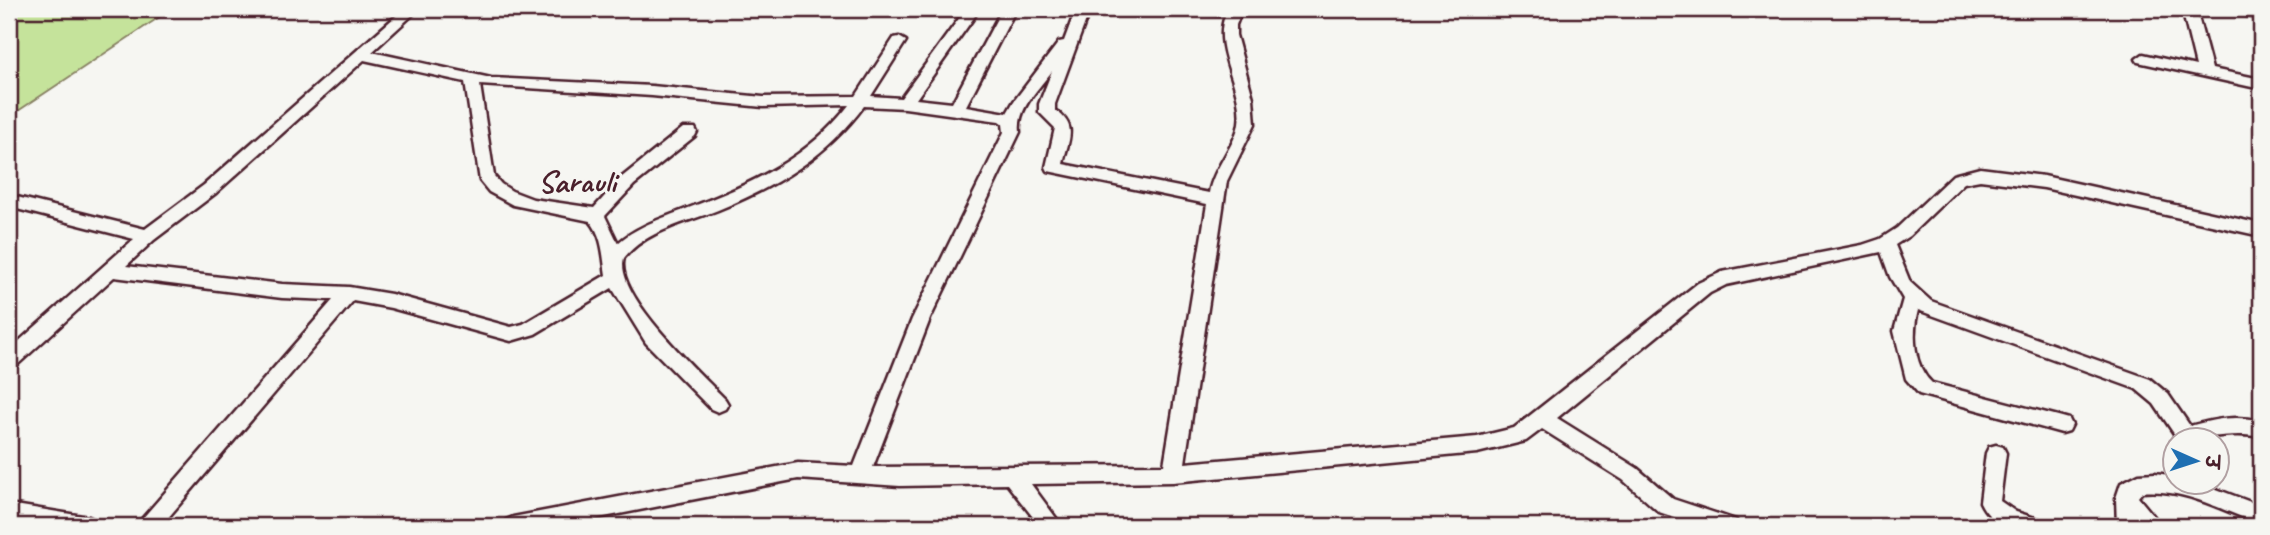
<svg xmlns="http://www.w3.org/2000/svg" width="2270" height="535" viewBox="0 0 2270 535" font-family="Caveat,'Playpen Sans Deva',sans-serif">
<style>
.green{fill:#c5e39b;stroke:#888163;stroke-width:2}
.lines{fill:none;stroke-linecap:round;stroke-linejoin:round}
.minor-casing{stroke:#4a1f2b;stroke-width:5}
.minor{fill:#f6f6f2;fill-rule:evenodd}
.labels{text-anchor:middle;dominant-baseline:central;stroke-width:6;stroke-linejoin:round;paint-order:stroke}
.quarter-label{font-size:32px;font-weight:bold;fill:#4a1f2b;stroke:#f6f6f2}
</style>
<rect width="100%" height="100%" fill="#f6f6f2"/>
<filter id="ink" filterUnits="userSpaceOnUse"><feTurbulence type="fractalNoise" baseFrequency=".0143" numOctaves="2"/><feDisplacementMap in="SourceGraphic" scale="14" xChannelSelector="R" yChannelSelector="G"/><feConvolveMatrix kernelMatrix="1 2 1 2 8 2 1 2 1" color-interpolation-filters="sRGB"/></filter>
<g filter="url(#ink)">
<polygon class="green" points="9,9 135,9 161,16 9,117"/>
<g class="lines">
<defs>
<g id="minor">
<path d="M 404,9 L 419,9 L 372,52 L 491,78 L 652,86 L 763,97 L 856,96 L 894,38 L 899,37 L 906,41 L 871,96 L 901,98 L 963,13 L 968,12 L 975,16 L 916,99 L 952,103 L 1002,9 L 1016,9 L 966,106 L 1007,113 L 1014,101 L 1059,42 L 1064,41 L 1076,9 L 1090,9 L 1055,104 L 1055,110 C 1079,127 1068,139 1063,164 L 1209,193 C 1213,168 1236,145 1239,123 C 1244,88 1212,50 1225,16 L 1202,13 L 1195,9 L 1242,9 L 1236,25 L 1236,35 L 1253,98 L 1255,124 L 1227,181 L 1185,463 L 1477,437 L 1514,428 L 1698,283 L 1722,272 L 1862,245 L 1880,239 L 1897,228 L 1953,175 L 1980,168 L 2044,176 L 2261,224 L 2261,236 L 2044,188 L 1980,180 L 1964,183 L 1909,236 L 1895,245 L 1910,282 L 1931,301 L 2150,379 L 2168,394 L 2190,426 C 2215,419 2236,415 2261,421 L 2261,437 C 2231,431 2205,440 2176,440 L 2175,446 L 2172,440 L 2175,435 L 2154,404 L 2136,389 L 1918,310 C 1912,333 1913,366 1932,383 L 2062,417 L 2069,419 L 2072,425 L 2069,431 L 2062,433 L 1919,394 L 1906,379 L 1894,331 L 1903,299 L 1890,277 L 1881,252 L 1726,285 L 1710,293 L 1557,418 L 1637,468 L 1673,499 L 1736,520 L 1739,526 L 1701,526 L 1659,512 L 1623,480 L 1542,429 L 1526,441 L 1477,453 L 1173,482 L 1031,484 L 1062,526 L 1040,526 L 1007,484 L 900,486 L 798,479 L 558,526 L 503,526 L 506,520 L 513,517 L 798,463 L 854,466 L 912,319 L 1004,132 L 1003,124 L 999,121 L 905,108 L 864,106 C 826,157 777,186 718,210 C 688,222 645,231 624,258 C 613,294 700,373 725,399 L 728,404 L 725,409 L 718,412 L 711,409 L 646,343 L 612,288 L 535,334 L 511,341 L 391,308 L 353,301 L 161,526 L 138,526 L 141,520 L 333,300 L 282,298 L 114,277 L 16,366 L 9,368 L 9,350 L 134,239 L 9,207 L 9,195 L 145,229 L 204,185 ZM 364,60 L 465,82 L 480,181 L 489,192 L 513,205 L 590,221 C 603,236 603,257 606,275 L 523,324 L 511,327 L 391,294 L 349,287 L 282,284 L 126,266 L 154,240 L 216,193 ZM 1052,71 L 1039,104 L 1039,112 L 1055,128 L 1046,167 L 1048,171 L 1207,204 L 1164,465 L 873,467 L 930,319 L 1020,132 C 1017,108 1039,89 1052,71 ZM 480,85 L 652,96 L 763,107 L 849,105 C 808,158 752,184 691,207 C 667,217 638,225 618,243 L 605,216 L 634,185 L 695,136 L 697,132 L 695,128 L 683,128 L 622,177 L 594,208 L 533,199 L 512,191 L 501,184 L 494,176 Z"/>
<polygon points="2182,9 2196,9 2212,69 2261,79 2261,89 2138,62 2136,59 2143,54 2196,66"/>
<polygon points="2228,9 2261,11 2261,19 2230,12"/>
<path d="M 1996,445 L 2003,447 L 2006,453 L 2000,501 L 2016,512 L 2042,520 L 2045,526 C 2018,526 1993,530 1980,502 L 1986,453 L 1989,447 Z"/>
<path d="M 2155,473 L 2176,476 L 2176,482 L 2198,482 L 2261,506 L 2261,524 C 2222,511 2185,488 2142,492 L 2138,497 L 2162,526 L 2117,526 L 2116,498 L 2121,483 L 2139,474 Z"/>
<polygon points="9,504 89,517 96,520 99,526 35,526 9,522"/>
</g>
</defs>
<use href="#minor" class="minor-casing"/>
<use href="#minor" class="minor"/>
</g>
</g>
<g class="labels">
<g class="quarter-label">
<text x="577" y="181">Sarauli</text>
</g>
</g>
<rect width="2270" height="535" fill="none" stroke="#f6f6f2" stroke-width="35"/>
<rect x="18" y="18" width="2235" height="500" fill="none" stroke="#4a1f2b" stroke-width="2.5" filter="url(#ink)"/>
<g transform="translate(2196 461) rotate(93)"><circle r="33" fill="#f6f6f2" stroke="#b1a0a2" stroke-width="2"/>
<path d="M0-5L12 26L0 18L-12 26Z" fill="#1f6fb2"/>
<text y="-10" font-size="19" font-weight="bold" text-anchor="middle" fill="#4a1f2b">उ</text>
</g>
</svg>
